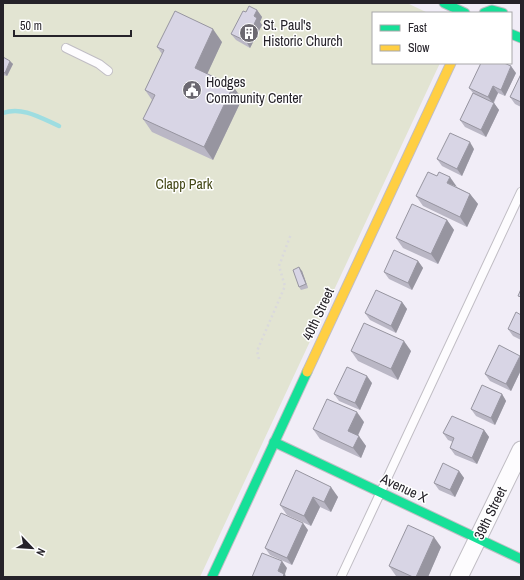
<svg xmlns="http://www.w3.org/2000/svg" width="524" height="580" viewBox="0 0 524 580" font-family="'Archivo Narrow',sans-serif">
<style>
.green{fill:#e2e4d2}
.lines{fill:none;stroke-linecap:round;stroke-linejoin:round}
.stream{stroke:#9edde1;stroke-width:4.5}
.lane-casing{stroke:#c0bdc4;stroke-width:10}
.street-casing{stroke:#c0bdc4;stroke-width:19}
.fast-casing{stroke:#c0bdc4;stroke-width:11}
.slow-casing{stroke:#c0bdc4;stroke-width:11}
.path{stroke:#dad9dc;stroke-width:2.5;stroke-dasharray:2 3;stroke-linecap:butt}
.lane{stroke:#fdfcfe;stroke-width:8}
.street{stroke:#fdfcfe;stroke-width:17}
.fast{stroke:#16e098;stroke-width:9}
.slow{stroke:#ffcf43;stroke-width:9}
.wall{fill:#bab7c5}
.shaded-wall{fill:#9795a0}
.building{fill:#d8d5e5;stroke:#9795a0}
.labels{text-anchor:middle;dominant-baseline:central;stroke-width:3;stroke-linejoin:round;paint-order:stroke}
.poi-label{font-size:14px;fill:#252229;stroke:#fff;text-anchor:start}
.park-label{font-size:14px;fill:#424615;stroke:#fff}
.street-label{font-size:14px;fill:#252229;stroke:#fff}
</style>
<rect width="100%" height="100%" fill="#f1edf7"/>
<polygon class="green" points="3,3 407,3 428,13 373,13 373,63 440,63 200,577 3,577"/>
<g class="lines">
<path class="stream" d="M 3,113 C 22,106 41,118 59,126"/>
<defs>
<g id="lane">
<polyline points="66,48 99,64 108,71"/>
<polyline points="341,577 521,192"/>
</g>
<polyline id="street" points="459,577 521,450"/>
<g id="fast">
<polyline points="444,3 465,13"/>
<polyline points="484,13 492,10 503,13"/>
<polyline points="511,34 521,38"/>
<polyline points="274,442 521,559"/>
<polyline points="212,577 307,372"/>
</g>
<polyline id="slow" points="307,372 451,63"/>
</defs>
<use href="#lane" class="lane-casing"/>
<use href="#street" class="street-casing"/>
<use href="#fast" class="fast-casing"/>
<use href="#slow" class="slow-casing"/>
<polyline class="path" points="259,359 257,351 285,286 279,266 291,234"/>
<use href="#lane" class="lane"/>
<use href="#street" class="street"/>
<use href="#fast" class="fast"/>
<use href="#slow" class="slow"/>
</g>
<g class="wall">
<polygon points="257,10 262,17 260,22 262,25 250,48 236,40 231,34 246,12"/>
<polygon points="222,42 207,74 242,99 213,160 152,132 143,119 152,100 145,90 162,54 157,47"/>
<polygon points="3,57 13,64 7,76 3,75"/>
<polygon points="516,73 505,96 498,93 494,103 499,110 486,137 465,127 460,120 473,93 469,88"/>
<polygon points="521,74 521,107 515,104 510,97"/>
<polygon points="474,149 462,176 442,166 437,159"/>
<polygon points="457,187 470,194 478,204 467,227 423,206 416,196"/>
<polygon points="447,220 454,230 438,264 403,248 396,238"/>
<polygon points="418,261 423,268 412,290 389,279 384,272"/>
<polygon points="302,271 308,288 301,290 299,287"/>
<polygon points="402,302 407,309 396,333 370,320 365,313"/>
<polygon points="521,315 521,340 513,336 508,329"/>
<polygon points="351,351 411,351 398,380 358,361"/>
<polygon points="521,357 521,370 511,391 490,381 485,374"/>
<polygon points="372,383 360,410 339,401 334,394"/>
<polygon points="502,394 506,401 495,425 476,416 471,409"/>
<polygon points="364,422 358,436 366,446 361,458 320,439 313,429"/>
<polygon points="484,430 489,437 477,464 455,455 450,448 453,442 448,440 443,433"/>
<polygon points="296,470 338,497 331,512 320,507 311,526 287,515 280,505"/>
<polygon points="459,471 464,478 455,497 439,490 434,483"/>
<polygon points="308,530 292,565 270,555 265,548"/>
<polygon points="441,547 428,577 398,577 396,576 389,566"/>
</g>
<g class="shaded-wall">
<polygon points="257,10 262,17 260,22 262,25 250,48 246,41 254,16"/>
<polygon points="213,29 222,42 204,81 195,68"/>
<polygon points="10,61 13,64 7,76 5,73"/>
<polygon points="511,66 516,73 505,96 501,90"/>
<polygon points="233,86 242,99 213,160 204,147"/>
<polygon points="493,86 498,93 493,103 488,97"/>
<polygon points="494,103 499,110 486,137 481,130"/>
<polygon points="470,142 474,149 462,176 457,169"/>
<polygon points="450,177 457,187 447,183"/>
<polygon points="470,194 478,204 467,227 460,217"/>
<polygon points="447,220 454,230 438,264 431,254"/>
<polygon points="418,261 423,268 412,290 408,283"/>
<polygon points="299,267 302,271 308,288 306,284"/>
<polygon points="402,302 407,309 396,333 391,326"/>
<polygon points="404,341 411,351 398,380 391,369"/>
<polygon points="520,356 521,357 521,370 511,391 506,384"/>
<polygon points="367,376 372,383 360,410 355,403"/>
<polygon points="502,394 506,401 495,425 491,418"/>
<polygon points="357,412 364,422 355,441 348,431"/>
<polygon points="484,430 489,437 477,464 472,458"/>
<polygon points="359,436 366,446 361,458 353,448"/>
<polygon points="459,471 464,478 455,497 450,490"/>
<polygon points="331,487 338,497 331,512 324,502"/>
<polygon points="313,497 320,507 311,526 304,516"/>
<polygon points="303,523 308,530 292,565 287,558"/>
<polygon points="434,537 441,547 428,577 416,577"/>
<polygon points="282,561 287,568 285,574 286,577 282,577 278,571"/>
</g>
<g class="building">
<polygon points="249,6 257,10 254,16 257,18 246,41 231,34 243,11 246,12"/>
<polygon points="175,11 213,29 195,68 233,86 204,147 143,119 155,95 145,90 164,50 157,47"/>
<polygon points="3,57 10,61 5,73 3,72"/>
<polygon points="481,63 504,63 511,66 501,90 493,86 488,97 469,88"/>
<polygon points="521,74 521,102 510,97"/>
<polygon points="473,93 494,103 481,130 460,120"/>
<polygon points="450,133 470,142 457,169 437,159"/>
<polygon points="428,172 437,176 439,172 450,177 447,183 470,194 460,217 416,196"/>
<polygon points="412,204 447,220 431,254 396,238"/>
<polygon points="394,250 418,261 408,283 384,272"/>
<polygon points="299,267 306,284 299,287 293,270"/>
<polygon points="521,289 521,297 518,296"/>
<polygon points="376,290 402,302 391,326 365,313"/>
<polygon points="516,312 521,315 521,335 508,329"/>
<polygon points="364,323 404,341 391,369 351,351"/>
<polygon points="499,345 520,356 506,384 485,374"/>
<polygon points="347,367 367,376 355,403 334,394"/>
<polygon points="482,385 502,394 491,418 471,409"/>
<polygon points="327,399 357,412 348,431 359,436 353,448 313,429"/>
<polygon points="452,416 484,430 472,458 450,448 454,438 443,433"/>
<polygon points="443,463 459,471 450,490 434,483"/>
<polygon points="296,470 331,487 324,502 313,497 304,516 280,505"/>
<polygon points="281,513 303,523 287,558 265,548"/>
<polygon points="408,525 434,537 416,577 413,577 389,566"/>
<polygon points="262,553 282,561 278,571 284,574 283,577 252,577"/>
</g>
<defs>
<symbol id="building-disc" viewBox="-11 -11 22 22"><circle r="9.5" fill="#6c6971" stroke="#fff"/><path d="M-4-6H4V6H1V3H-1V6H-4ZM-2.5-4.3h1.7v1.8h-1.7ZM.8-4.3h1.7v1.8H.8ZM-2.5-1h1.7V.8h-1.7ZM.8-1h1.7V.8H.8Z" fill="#fff"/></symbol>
<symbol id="civic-disc" viewBox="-11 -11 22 22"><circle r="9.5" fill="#6c6971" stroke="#fff"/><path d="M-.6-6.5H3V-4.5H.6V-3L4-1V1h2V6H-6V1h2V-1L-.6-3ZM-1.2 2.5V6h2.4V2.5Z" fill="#fff"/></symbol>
</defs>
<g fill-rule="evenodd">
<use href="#building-disc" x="238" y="22" width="22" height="22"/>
<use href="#civic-disc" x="181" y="79" width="22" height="22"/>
</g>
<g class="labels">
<g class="poi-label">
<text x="263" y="25">St. Paul's<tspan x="263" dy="16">Historic Church</tspan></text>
<text x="206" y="82">Hodges<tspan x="206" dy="16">Community Center</tspan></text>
</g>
<g class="park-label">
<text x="184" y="184">Clapp Park</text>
</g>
<g class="street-label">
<text transform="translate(318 314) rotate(-65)">40th Street</text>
<text transform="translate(404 488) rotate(25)">Avenue X</text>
<text transform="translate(490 513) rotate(-64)">39th Street</text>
</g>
</g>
<rect width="524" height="580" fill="none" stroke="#252229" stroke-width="8"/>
<rect x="372" y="12" width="140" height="52" fill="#ffffff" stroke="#a8a7a9"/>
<rect x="380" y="25" width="20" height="6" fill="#16e098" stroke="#a8a7a9"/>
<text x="408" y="32" font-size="12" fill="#252229">Fast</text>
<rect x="380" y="45" width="20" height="6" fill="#ffcf43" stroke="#a8a7a9"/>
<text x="408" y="52" font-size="12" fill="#252229">Slow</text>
<g transform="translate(32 548) rotate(115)" stroke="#ffffff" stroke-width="3" paint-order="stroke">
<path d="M0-3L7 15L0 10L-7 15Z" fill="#252229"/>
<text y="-6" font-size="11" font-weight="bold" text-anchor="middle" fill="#252229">N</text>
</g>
<path d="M14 30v6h117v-6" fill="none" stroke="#252229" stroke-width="2"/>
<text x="20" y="30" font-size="12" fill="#252229" stroke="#ffffff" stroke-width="3" paint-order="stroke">50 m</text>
</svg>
